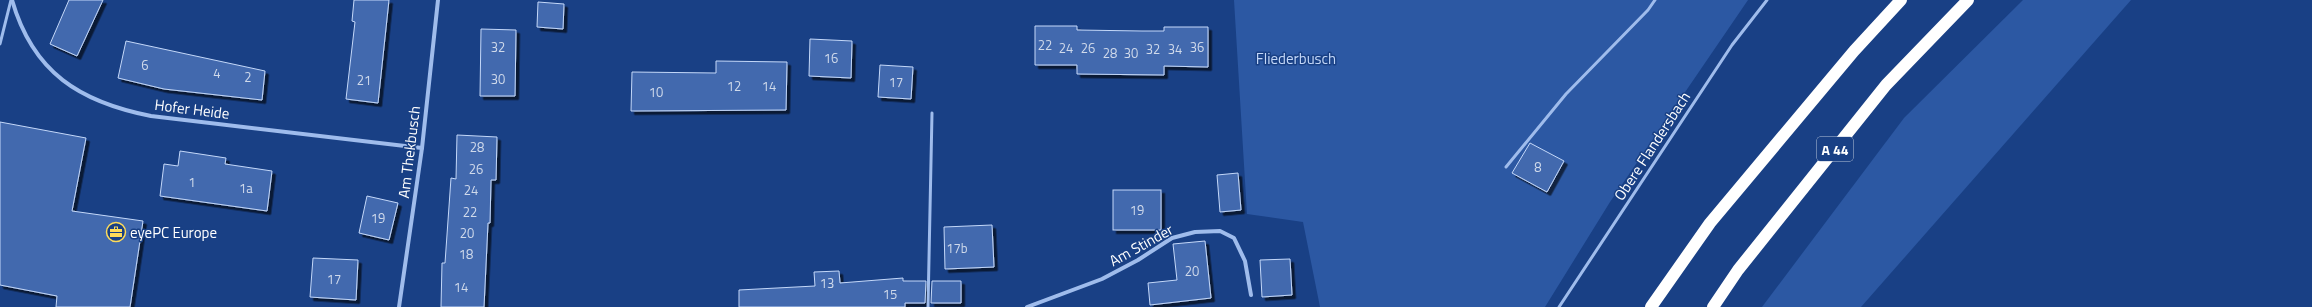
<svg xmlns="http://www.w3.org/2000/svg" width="2312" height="307" viewBox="0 0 2312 307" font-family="'Titillium Web',sans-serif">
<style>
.green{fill:#2c58a3}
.building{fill:#4269ae;stroke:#c4d8f9;filter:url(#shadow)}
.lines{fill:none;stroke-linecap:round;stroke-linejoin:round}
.service{stroke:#9fbcec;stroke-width:3}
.minor{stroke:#9fbcec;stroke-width:4}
.motorway{stroke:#fff;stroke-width:12}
.labels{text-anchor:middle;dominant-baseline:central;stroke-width:3;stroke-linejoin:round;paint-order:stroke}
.number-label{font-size:13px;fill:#d0daeb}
.shield{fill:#194085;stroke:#bac6da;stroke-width:1}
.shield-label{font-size:14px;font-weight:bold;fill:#fff}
.park-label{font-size:15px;fill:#c4d8f9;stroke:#194085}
.street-label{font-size:15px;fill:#fff;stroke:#194085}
.poi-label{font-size:15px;fill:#fff;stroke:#194085;text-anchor:start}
</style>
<defs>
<filter id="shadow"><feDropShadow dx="3.5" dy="3.5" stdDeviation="0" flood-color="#0009"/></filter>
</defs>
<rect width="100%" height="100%" fill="#194085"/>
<g class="green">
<polygon points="1234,0 1748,0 1610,202 1545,307 1320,307 1303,222 1247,214"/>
<polygon points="2023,0 2131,0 1861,307 1762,307 1904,118"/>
</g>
<g class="building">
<polygon points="69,0 103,0 77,56 50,44"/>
<polygon points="354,0 389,0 378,103 346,99 355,22 352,21"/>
<polygon points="538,2 564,4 563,29 537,27"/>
<polygon points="1035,26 1077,26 1077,30 1142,31 1164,31 1164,27 1208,27 1208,67 1164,66 1164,75 1077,74 1077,65 1035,65"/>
<polygon points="481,29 516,30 515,96 480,96"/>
<polygon points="810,39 852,41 851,78 809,76"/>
<polygon points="126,41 265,71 262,100 164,89 118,78"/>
<polygon points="716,61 787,62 786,110 631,111 632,72 716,73"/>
<polygon points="880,65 913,67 911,99 878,97"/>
<polygon points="0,122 86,138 72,211 143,221 130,307 56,307 57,296 0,285"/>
<polygon points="457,135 497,137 496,180 491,180 490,223 488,223 484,307 441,307 442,263 445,263 451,178 456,179"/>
<polygon points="1530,143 1564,161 1547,192 1512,173"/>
<polygon points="180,151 226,158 225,164 272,171 267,211 160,196 164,164 178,166"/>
<polygon points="1238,173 1241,210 1220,212 1217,175"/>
<rect x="1113" y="190" width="48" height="40"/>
<polygon points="367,196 398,203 389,240 359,233"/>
<polygon points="992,225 994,267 945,269 944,227"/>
<polygon points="1205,241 1211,298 1150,305 1148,283 1177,280 1173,244"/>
<polygon points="313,258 358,260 356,300 310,297"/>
<polygon points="1290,259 1292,295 1262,297 1260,260"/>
<polygon points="839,271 840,283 903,278 903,281 926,281 925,303 905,303 905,307 739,307 739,290 815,286 814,272"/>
<polygon points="932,281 961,281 961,303 931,303"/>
</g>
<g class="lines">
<g class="service">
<polyline points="0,44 11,0"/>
<polyline points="1506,167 1566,94 1648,10 1655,0"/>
<polyline points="928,307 932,113"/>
<polyline points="1559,307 1732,45 1767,0"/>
</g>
<g class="minor">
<path d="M 12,0 C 33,73 80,102 151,116 L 422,148"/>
<polyline points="399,307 422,148 438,0"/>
<polyline points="1027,307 1102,279 1138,260 1172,238 1195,232 1220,231 1234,238 1245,261 1251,295"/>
</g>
<g class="motorway">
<polyline points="1651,307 1710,223 1854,51 1901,0"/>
<polyline points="1713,307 1738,270 1886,85 1968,0"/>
</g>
</g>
<defs>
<symbol id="office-ring" viewBox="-11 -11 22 22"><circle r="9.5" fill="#194085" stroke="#ffdc5a" stroke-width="1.5"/><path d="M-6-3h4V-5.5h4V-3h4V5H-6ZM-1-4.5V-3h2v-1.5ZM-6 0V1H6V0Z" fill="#ffdc5a"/></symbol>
</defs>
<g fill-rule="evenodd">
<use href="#office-ring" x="105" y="221" width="22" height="22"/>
</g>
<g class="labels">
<g class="number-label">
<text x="1045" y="45">22</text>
<text x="498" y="47">32</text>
<text x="1197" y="47">36</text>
<text x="1066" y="48">24</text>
<text x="1088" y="48">26</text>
<text x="1153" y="49">32</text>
<text x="1175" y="49">34</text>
<text x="1110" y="53">28</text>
<text x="1131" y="53">30</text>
<text x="831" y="58">16</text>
<text x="145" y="65">6</text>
<text x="217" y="73">4</text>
<text x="248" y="77">2</text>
<text x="498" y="79">30</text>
<text x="364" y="80">21</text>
<text x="896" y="82">17</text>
<text x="734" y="86">12</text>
<text x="769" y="86">14</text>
<text x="656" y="92">10</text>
<text x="477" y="147">28</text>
<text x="1538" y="167">8</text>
<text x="476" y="169">26</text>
<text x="192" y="182">1</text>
<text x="246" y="188">1a</text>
<text x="471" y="190">24</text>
<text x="1137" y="210">19</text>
<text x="470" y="212">22</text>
<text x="378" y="218">19</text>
<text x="467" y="233">20</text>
<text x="957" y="248">17b</text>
<text x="466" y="254">18</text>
<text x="1192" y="271">20</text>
<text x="334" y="279">17</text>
<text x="827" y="283">13</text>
<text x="461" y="287">14</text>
<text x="890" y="294">15</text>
</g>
<rect class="shield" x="1817" y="137" width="36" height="24" rx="3"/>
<g class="shield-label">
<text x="1835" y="149">A 44</text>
</g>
<g class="park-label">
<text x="1296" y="58">Fliederbusch</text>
</g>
<g class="street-label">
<text transform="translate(192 109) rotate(7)">Hofer Heide</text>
<text transform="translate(1652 146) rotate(-57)">Obere Flandersbach</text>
<text transform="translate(409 152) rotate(-83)">Am Thekbusch</text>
<text transform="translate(1141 245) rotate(-29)">Am Stinder</text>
</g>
<g class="poi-label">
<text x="130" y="232">eyePC Europe</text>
</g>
</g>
</svg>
